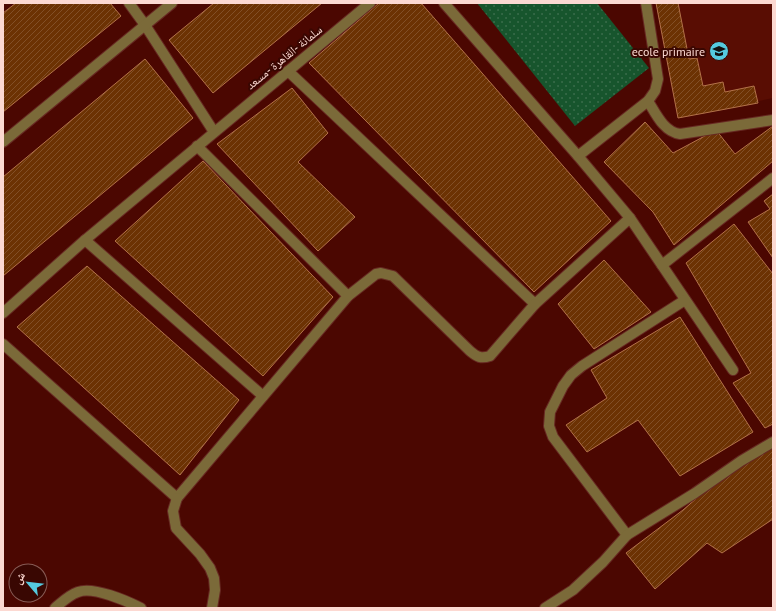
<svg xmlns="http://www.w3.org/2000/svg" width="776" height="611" viewBox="0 0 776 611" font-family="'PT Sans','Noto Naskh Arabic',sans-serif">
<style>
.built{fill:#590d03}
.green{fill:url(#green-dots)}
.building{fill:url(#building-hatch);stroke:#b37249}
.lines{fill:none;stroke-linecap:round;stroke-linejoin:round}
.minor-casing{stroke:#672922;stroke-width:12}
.minor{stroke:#7b6a39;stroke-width:10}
.labels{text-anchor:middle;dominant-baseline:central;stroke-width:4;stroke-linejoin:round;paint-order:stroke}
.poi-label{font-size:12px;fill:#fcd9d2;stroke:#390702;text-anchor:end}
.street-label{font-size:12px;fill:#fcd9d2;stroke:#390702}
</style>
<defs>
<pattern id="green-dots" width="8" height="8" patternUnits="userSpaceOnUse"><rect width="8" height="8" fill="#17552d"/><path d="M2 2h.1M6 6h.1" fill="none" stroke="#3a6d4b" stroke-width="1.8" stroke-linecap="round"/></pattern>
<pattern id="building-hatch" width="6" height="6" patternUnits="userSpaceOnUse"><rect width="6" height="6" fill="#6c3203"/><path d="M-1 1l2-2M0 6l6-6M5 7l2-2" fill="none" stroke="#824f27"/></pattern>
</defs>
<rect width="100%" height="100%" fill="#4b0701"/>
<polygon class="built" points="656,3 773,3 773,98 678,118"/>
<polygon class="green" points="477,3 597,3 649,68 575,126"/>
<g class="building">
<polygon points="16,3 110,3 121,16 3,112 3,13"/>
<polygon points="214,3 322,3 213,93 169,40"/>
<polygon points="379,3 421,3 611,221 534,292 309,63"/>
<polygon points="656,3 678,3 689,59 697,58 703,86 723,82 725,92 754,86 758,103 678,118"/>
<polygon points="145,59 193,118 3,276 3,177"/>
<polygon points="292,88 328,133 298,162 355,217 318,251 217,144"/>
<polygon points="645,122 673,153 716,130 735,154 773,126 773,161 674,245 653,212 604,162"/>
<polygon points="203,161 333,297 263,376 115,241"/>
<polygon points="773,194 773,258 748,222 770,209 764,201"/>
<polygon points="734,224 773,274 773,424 765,428 733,383 751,373 686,263"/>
<polygon points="604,260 651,312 594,349 558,304"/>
<polygon points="87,266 239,400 180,475 17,327"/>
<polygon points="680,317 753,432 680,476 638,420 587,452 566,425 607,398 591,370"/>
<polygon points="773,447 773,519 722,553 707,543 655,589 626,553 683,510 719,479"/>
</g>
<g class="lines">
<defs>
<g id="minor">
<polyline points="129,3 145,25 214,132"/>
<polyline points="444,3 578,156 630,218 733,370"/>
<polyline points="288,71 535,304 630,218"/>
<path d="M 648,101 C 656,114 664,132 680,134 L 773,120"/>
<polyline points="3,142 172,3"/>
<polyline points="578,156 648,101 655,91 658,79 646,3"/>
<polyline points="85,240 263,396"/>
<polyline points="662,265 773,178"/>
<path d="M 348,296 L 376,274 L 381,273 L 393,276 L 470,351 C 477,357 481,359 490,356 L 535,304"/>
<polyline points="3,313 85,240 370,3"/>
<polyline points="3,344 177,498 348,296 197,146"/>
<polyline points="177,498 173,511 176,528 200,554 210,568 214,578 215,590 212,608"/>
<polyline points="627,535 553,437 549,426 550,412 563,386 571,375 582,366 685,300"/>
<path d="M 55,608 C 62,602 69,595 78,592 C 93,586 127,601 141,608"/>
<polyline points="545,608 573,590 603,562 627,535 695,493 741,461 773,442"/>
</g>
</defs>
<use href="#minor" class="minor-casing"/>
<use href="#minor" class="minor"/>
</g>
<defs>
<symbol id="school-disc" viewBox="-11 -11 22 22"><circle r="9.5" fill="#55cadf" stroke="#390702"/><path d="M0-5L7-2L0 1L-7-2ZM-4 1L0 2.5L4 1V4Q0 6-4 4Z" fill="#111"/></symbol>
</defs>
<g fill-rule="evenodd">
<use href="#school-disc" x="708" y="40" width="22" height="22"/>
</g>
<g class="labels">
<g class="poi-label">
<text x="705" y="51">ecole primaire</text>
</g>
<g class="street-label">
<text transform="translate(284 57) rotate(-39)">سلمانة -القاهرة -مسعد</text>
</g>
</g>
<rect width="776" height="611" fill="none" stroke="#fcd9d2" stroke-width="8"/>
<g transform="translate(28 583) rotate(298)"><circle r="19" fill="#390702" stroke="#875b55"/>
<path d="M0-3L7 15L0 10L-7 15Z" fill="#55cadf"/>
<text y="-6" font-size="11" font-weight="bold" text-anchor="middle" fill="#fcd9d2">ش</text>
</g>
</svg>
